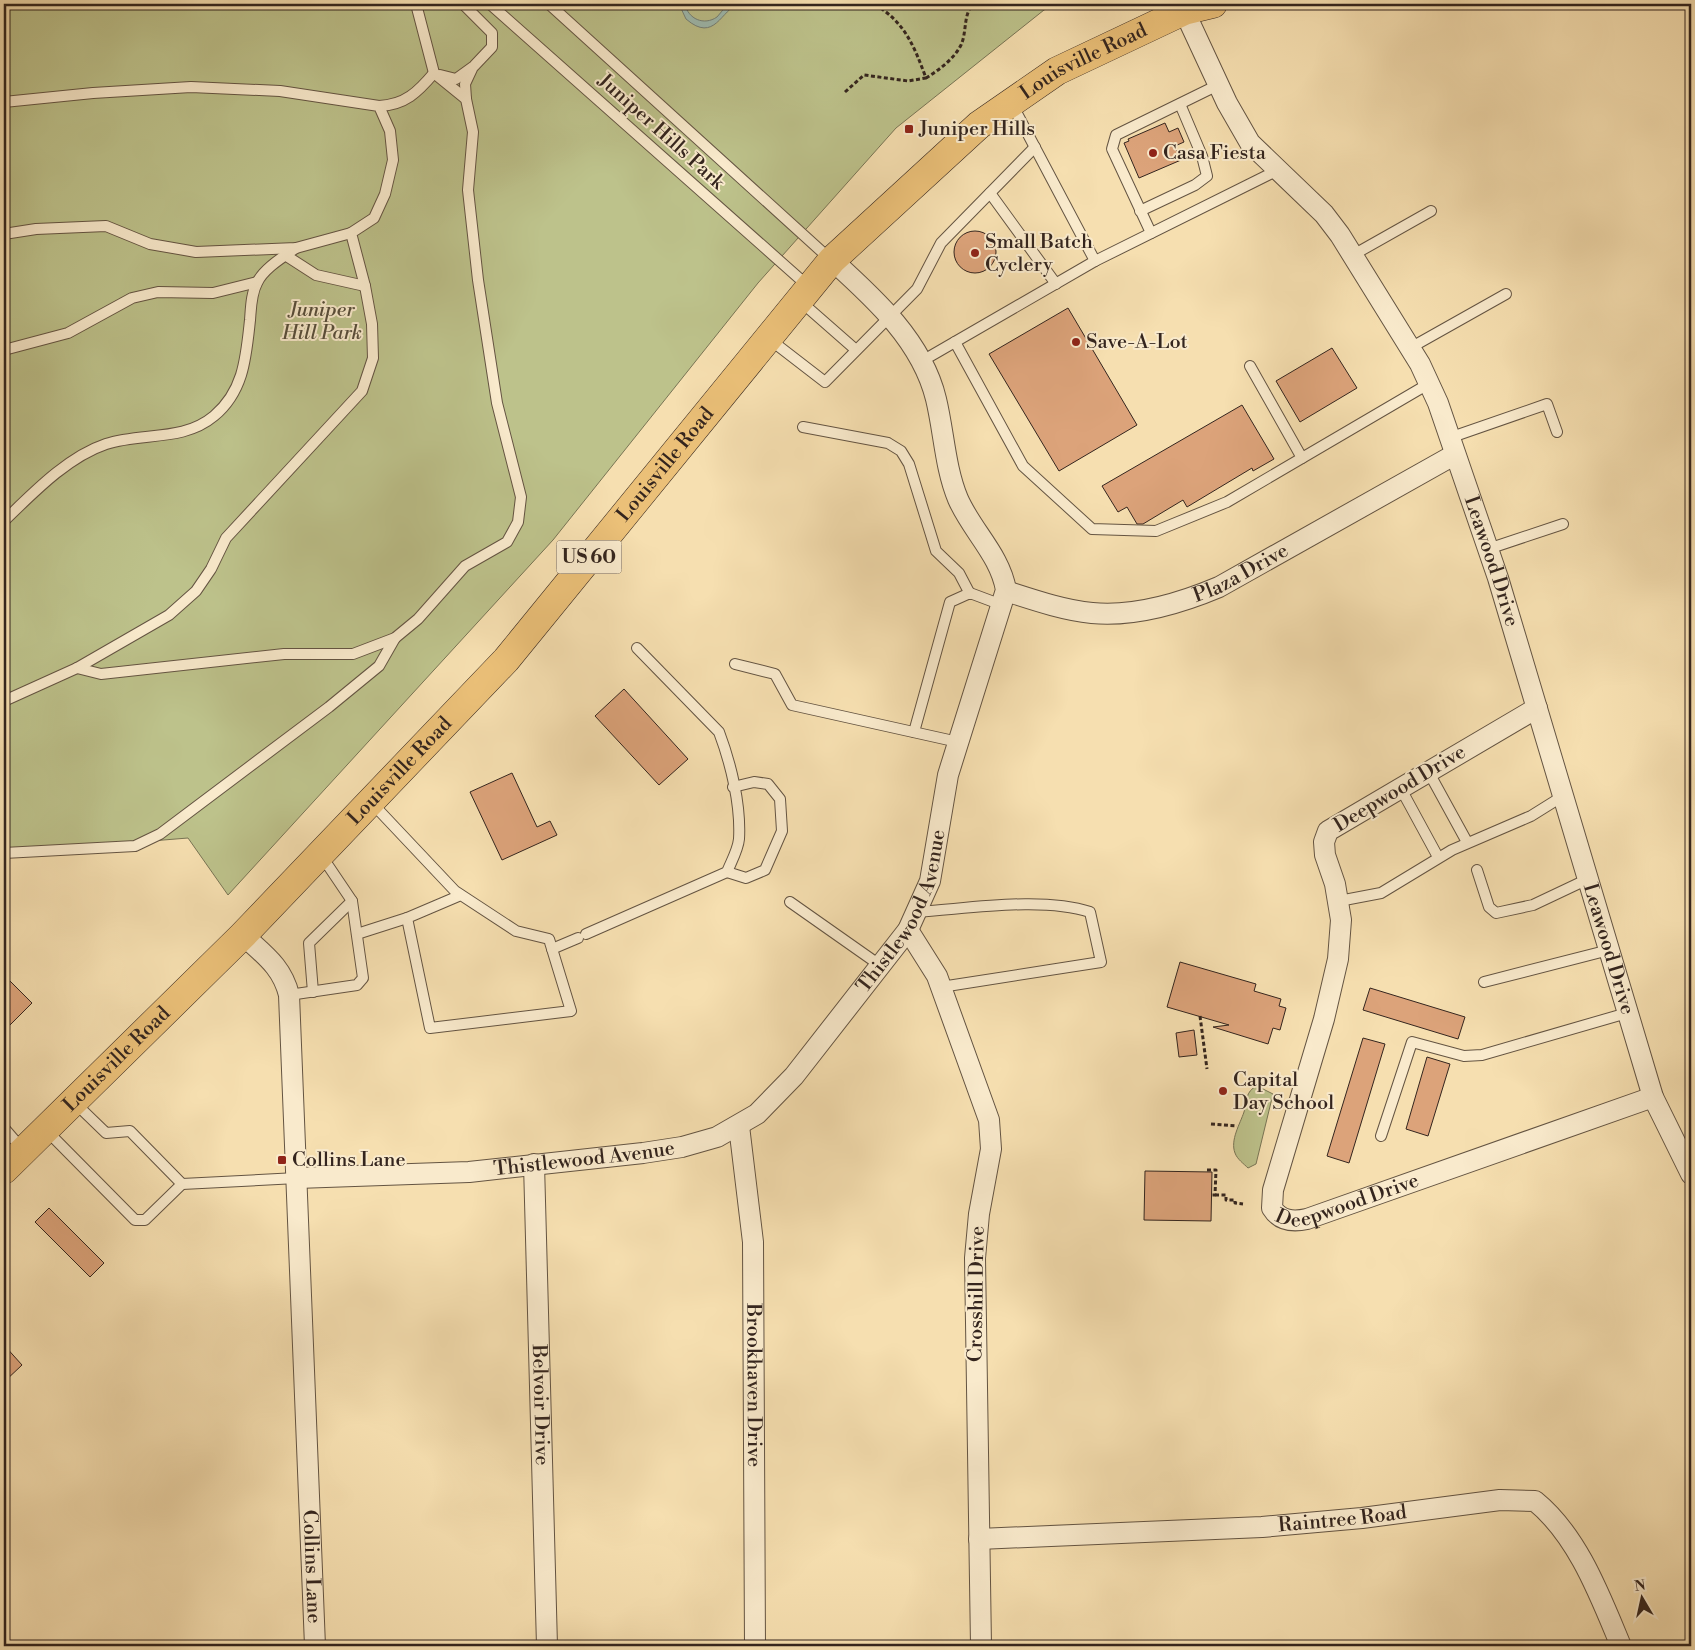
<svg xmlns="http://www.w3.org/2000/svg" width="1695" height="1650" viewBox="0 0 1695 1650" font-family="'Libre Bodoni',serif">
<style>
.green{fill:#bdc28b;stroke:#787454}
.water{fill:#9ebcb2;stroke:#748077}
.building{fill:#dca37a;stroke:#34251e}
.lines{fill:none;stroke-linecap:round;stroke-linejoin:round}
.service-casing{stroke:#645442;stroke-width:12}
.minor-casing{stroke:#645442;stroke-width:22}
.primary-casing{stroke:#34251e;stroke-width:29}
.path{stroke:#34251e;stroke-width:3;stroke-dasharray:4 2.5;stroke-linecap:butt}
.service{stroke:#f9eacc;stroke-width:10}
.minor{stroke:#f9eacc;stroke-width:20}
.primary{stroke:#ebc078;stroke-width:28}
.poi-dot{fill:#8f2418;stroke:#f9eacc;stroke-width:2}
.labels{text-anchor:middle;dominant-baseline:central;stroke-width:4;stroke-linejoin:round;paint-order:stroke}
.shield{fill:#f9eacc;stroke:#6f6052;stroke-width:1}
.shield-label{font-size:19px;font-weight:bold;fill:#34251e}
.street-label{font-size:20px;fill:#34251e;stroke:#f9eacc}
.poi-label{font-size:20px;fill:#34251e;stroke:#f9eacc;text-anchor:start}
.park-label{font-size:20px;font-style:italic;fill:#564c39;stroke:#f9eacc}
</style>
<rect width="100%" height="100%" fill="#f6dfb0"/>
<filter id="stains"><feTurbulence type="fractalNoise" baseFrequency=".004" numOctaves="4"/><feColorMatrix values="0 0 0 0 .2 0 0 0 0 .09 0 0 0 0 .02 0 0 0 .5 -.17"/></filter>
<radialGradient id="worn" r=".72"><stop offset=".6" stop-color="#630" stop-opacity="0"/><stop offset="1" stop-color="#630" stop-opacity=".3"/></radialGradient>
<g class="green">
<polygon points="4,4 1055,4 1044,10 896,128 758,283 553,540 228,895 188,838 4,853"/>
<path d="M 1257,1086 L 1273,1094 L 1256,1164 L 1248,1168 C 1244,1164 1237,1159 1235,1153 C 1230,1140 1240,1124 1244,1112 C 1247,1102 1245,1091 1257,1086 Z"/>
</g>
<path class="water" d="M 679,4 L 685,4 C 688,19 704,26 717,17 C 721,13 724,8 728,4 L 739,4 C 721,9 715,44 686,19 Z"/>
<g class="building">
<polygon points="1165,123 1169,132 1178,128 1184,142 1175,146 1181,160 1139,178 1124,143 1129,141 1128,139"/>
<circle cx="975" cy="252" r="21"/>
<polygon points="1068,308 1137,425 1059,471 989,354"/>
<polygon points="1332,348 1357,388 1300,422 1276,381"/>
<polygon points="1242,405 1274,459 1253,471 1252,468 1187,507 1183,500 1143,524 1137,524 1127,507 1118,512 1102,486"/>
<polygon points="624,689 688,759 659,785 595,716"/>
<polygon points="512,773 537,827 550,821 557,835 502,860 470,792"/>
<polygon points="1180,962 1256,984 1254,991 1281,999 1279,1006 1286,1008 1280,1030 1273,1028 1268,1044 1213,1027 1229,1025 1167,1007"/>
<polygon points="4,975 32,1003 4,1031"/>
<polygon points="1370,988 1465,1017 1458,1039 1363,1010"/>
<polygon points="1194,1030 1197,1055 1179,1057 1176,1033"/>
<polygon points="1363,1038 1385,1044 1349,1163 1327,1156"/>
<polygon points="1427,1057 1450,1064 1428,1136 1406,1129"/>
<polygon points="1145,1171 1212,1172 1211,1221 1144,1220"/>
<polygon points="49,1208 104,1263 90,1277 35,1222"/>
<polygon points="4,1345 22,1365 4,1382"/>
</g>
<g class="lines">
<defs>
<g id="service">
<polyline points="490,4 809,287"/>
<polyline points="549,4 831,260"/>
<polyline points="440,75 456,79 474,66 492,47 492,33 463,4"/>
<polyline points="466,99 465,84 472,69"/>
<polyline points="4,102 93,93 191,87 280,91 379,106 390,131 393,160 385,194 374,218 351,233 365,286 372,324 373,358 362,391 226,538 211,569 196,591 169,615 77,668 4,701"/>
<polyline points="1012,104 1095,261 1278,170"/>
<path d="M 379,106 C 405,105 418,92 434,73"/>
<polyline points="990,193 1056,284"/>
<polyline points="1140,211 1195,185 1207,176 1202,156 1180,104"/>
<polyline points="1151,233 1112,149 1116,135 1218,85"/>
<polyline points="4,234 36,229 106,226 150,244 196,252 296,248 351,233"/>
<polyline points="285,255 316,275 365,286"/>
<polyline points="1353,255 1431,211"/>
<polyline points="799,300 856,350"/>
<polyline points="768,338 825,382 917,289 941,243 1035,147"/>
<polyline points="955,342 1023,466 1092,529 1156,531 1227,502 1430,383"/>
<polyline points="1410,348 1506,294"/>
<polyline points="4,350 68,333 132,298 158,292 213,293 257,282"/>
<polyline points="922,361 1095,261"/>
<polyline points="1250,366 1302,458"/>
<polyline points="803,427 888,443 901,451 909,464 936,551 959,573 970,594"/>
<polyline points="1449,438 1547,404 1557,432"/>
<path d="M 4,521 C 32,494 67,457 106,444 C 142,432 183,442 214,416 C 244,391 246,357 250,320 C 251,308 251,294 257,283 C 263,269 283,257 296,248"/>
<polyline points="1488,549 1563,524"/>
<polyline points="735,664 775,674 792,705 958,742"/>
<polyline points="77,668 101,674 284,654 353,654 395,638 418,619 465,566 507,542 518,522 521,497 497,403 478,280 468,190 473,132 466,99 434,73 416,4"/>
<polyline points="914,732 950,602 970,593 1002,605"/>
<polyline points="1428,771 1467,842"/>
<polyline points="1401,789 1438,857"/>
<polyline points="371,802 455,891 516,931 549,939 571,1011 430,1028 407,918 461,895"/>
<polyline points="4,853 135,846 160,834 329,707 379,666 395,638"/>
<polyline points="1477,870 1489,907 1496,913 1533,905 1588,879"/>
<polyline points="727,872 746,878 765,870 782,831 780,799 768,784 754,782 733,787"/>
<polyline points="1339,901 1381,893 1452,850 1531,816 1563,796"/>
<polyline points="790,902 881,966"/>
<path d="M 916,912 C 967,909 1042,896 1090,912 L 1101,962 L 941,987"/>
<polyline points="357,934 407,918"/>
<path d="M 586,934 L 727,872 C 731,862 738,850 739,839 C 741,805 731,764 719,732 L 637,648"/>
<polyline points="552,949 578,938"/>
<polyline points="1484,982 1609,950"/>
<polyline points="313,992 309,943 352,901"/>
<polyline points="289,995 357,985 363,978 352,901 321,855"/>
<polyline points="4,1128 23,1150"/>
<polyline points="46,1130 135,1220 145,1220 182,1184 130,1131 106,1133 75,1103"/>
<polyline points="1381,1136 1412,1042 1464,1056 1482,1055 1627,1013"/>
<polyline points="182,1184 297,1178"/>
</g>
<g id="minor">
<path id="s1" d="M 1181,4 L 1227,103 L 1250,143 L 1324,214 L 1340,235 L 1420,364 L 1438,403 L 1498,578 L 1653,1097 L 1691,1174"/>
<path id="s2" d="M 1006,591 C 1034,600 1063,610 1092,613 C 1134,617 1181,603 1219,587 L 1454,455"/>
<path id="s3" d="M 1537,708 L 1328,831 L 1324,842 L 1325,855 L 1335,884 L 1341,920 L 1338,959 L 1324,1019 L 1273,1190 L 1272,1208 C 1280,1221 1293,1222 1307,1219 L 1653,1097"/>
<polyline points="908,930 937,976 989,1120 991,1149 979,1214 975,1258 981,1646"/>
<path id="s4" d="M 243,935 C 263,954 282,966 289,995 L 315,1646"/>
<path id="s5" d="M 739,1126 L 753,1242 L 755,1646"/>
<path id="s6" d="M 534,1164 L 547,1646"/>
<path id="s7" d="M 297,1178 L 469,1172 L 643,1153 L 682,1147 L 717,1137 L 757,1114 L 794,1076 L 908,930 L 930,881 L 948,775 L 1006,590 C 1000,555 972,531 958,499 C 945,468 944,432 936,399 C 922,341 874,298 832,260"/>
<path id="s8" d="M 979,1539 L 1262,1527 L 1362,1518 L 1500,1500 L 1535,1501 C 1578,1536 1600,1596 1621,1646"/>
</g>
<g id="primary">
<path id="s9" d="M 4,1170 L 243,935 L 506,660 L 832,260 L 979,125 L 1057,71 L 1184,11 L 1213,4"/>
</g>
</defs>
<use href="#service" class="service-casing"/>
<use href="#minor" class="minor-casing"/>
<use href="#primary" class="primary-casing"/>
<g class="path">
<polyline points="571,4 574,6"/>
<path d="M 926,78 C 939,70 954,59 961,45 C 967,32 963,15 973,4"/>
<path d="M 845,92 L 864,75 L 908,81 L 926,78 C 914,46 905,22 874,4"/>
<polyline points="1200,1016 1207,1069"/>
<polyline points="1211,1124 1237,1126"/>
<polyline points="1207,1170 1216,1170 1215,1195 1211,1195"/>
<polyline points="1215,1195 1226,1195 1226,1200 1235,1200 1235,1203 1243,1204"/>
</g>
<use href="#service" class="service"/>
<use href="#minor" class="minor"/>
<use href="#primary" class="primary"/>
</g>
<g class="poi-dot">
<rect x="904" y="124" width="10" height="10" rx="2.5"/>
<circle cx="1153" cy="153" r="5"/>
<circle cx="975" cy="253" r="5"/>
<circle cx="1076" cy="342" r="5"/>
<circle cx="1223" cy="1091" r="5"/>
<rect x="277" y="1155" width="10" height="10" rx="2.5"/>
</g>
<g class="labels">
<rect class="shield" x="556.5" y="540.5" width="65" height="33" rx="4"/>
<g class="shield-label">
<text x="589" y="557">US 60</text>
</g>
<g class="street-label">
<text stroke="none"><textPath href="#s9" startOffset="1554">Louisville Road</textPath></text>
<text transform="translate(661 132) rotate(42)">Juniper Hills Park</text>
<text stroke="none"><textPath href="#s9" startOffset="968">Louisville Road</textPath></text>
<text stroke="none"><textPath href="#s1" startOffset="646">Leawood Drive</textPath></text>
<text stroke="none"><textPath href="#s2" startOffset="245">Plaza Drive</textPath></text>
<text stroke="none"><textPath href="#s9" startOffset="562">Louisville Road</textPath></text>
<text transform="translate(1400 789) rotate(-31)">Deepwood Drive</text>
<text stroke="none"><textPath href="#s7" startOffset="722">Thistlewood Avenue</textPath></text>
<text stroke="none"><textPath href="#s1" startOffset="1051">Leawood Drive</textPath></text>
<text stroke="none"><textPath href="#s9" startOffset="158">Louisville Road</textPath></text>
<text stroke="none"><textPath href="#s7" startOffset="288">Thistlewood Avenue</textPath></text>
<text stroke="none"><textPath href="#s3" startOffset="714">Deepwood Drive</textPath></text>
<text transform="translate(977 1294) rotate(-89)">Crosshill Drive</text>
<text stroke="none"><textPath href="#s5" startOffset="260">Brookhaven Drive</textPath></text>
<text stroke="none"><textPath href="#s6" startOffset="241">Belvoir Drive</textPath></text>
<text stroke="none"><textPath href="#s8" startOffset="364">Raintree Road</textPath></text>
<text stroke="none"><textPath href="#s4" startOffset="649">Collins Lane</textPath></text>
</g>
<g class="poi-label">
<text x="919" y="129">Juniper Hills</text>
<text x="1163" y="153">Casa Fiesta</text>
<text x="985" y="242">Small Batch<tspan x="985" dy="23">Cyclery</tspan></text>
<text x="1086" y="342">Save-A-Lot</text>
<text x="1233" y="1080">Capital<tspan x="1233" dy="23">Day School</tspan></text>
<text x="292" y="1160">Collins Lane</text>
</g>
<g class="park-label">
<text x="322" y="310">Juniper<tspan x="322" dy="23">Hill Park</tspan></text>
</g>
</g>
<rect width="1695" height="1650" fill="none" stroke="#f6dfb0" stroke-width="20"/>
<rect x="5" y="5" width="1685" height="1640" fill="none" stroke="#34251e" stroke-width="2.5"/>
<rect x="10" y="10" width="1675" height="1630" fill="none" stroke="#34251e"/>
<g transform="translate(1642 1598) rotate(351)" stroke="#f9eacc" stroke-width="4" paint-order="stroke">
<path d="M0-4L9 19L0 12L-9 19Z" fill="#34251e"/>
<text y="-8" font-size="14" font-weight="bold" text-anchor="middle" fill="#34251e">N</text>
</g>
<rect width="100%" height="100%" filter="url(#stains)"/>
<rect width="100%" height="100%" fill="url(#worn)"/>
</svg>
